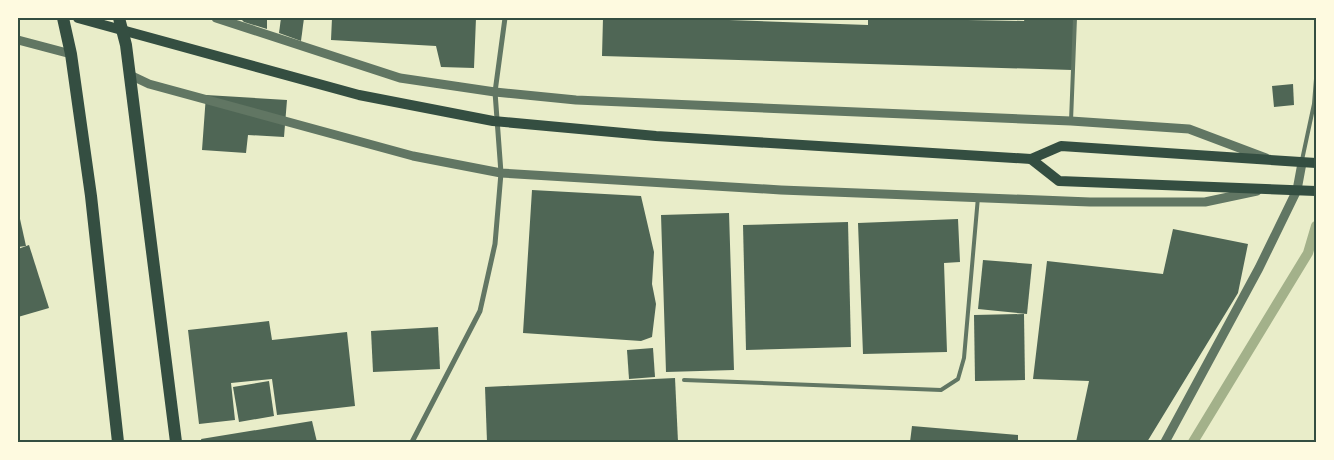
<svg xmlns="http://www.w3.org/2000/svg" width="1334" height="460" viewBox="0 0 1334 460" font-family="Poppins,sans-serif">
<style>
.lines{fill:none;stroke-linecap:round;stroke-linejoin:round}
.stream{stroke:#a3b18a;stroke-width:10}
.building{fill:#4f6655}
.service{stroke:#617663;stroke-width:4}
.minor{stroke:#617663;stroke-width:5}
.tertiary{stroke:#617663;stroke-width:9}
.secondary{stroke:#344e41;stroke-width:10}
.primary{stroke:#344e41;stroke-width:12}
.neatline{fill:none;stroke:#344e41;stroke-width:2}
</style>
<rect width="100%" height="100%" fill="#e9edc9"/>
<g class="lines">
<polyline class="stream" points="1193,442 1308,253 1316,226"/>
</g>
<g class="building">
<polygon points="240,18 267,18 267,29 244,22"/>
<polygon points="281,18 304,18 301,41 279,33"/>
<polygon points="332,18 476,18 474,68 441,67 436,46 331,40"/>
<polygon points="603,18 673,18 868,25 868,18 1024,21 1025,18 1074,18 1072,70 602,56"/>
<polygon points="1293,84 1294,105 1274,107 1272,86"/>
<polygon points="206,95 287,100 284,137 248,135 246,153 202,150"/>
<polygon points="532,190 641,196 654,252 652,284 656,304 652,337 641,341 523,333"/>
<polygon points="18,210 26,246 18,247"/>
<polygon points="729,213 734,370 666,372 661,215"/>
<polygon points="958,219 960,262 944,263 947,352 863,354 858,223"/>
<polygon points="848,222 851,347 746,350 743,225"/>
<polygon points="1173,229 1248,244 1238,293 1147,442 1076,442 1089,381 1033,379 1047,261 1163,274"/>
<polygon points="29,245 49,308 18,317 18,249"/>
<polygon points="983,260 1032,264 1027,314 978,309"/>
<polygon points="1024,314 1025,380 975,381 974,315"/>
<polygon points="269,321 272,340 347,332 355,406 277,415 272,379 231,383 235,420 199,424 188,330"/>
<polygon points="438,327 440,369 373,372 371,331"/>
<polygon points="653,348 655,377 629,379 627,350"/>
<polygon points="675,378 678,442 487,442 485,387"/>
<polygon points="269,381 274,416 239,422 233,387"/>
<polygon points="312,421 317,442 202,442 201,439"/>
<polygon points="912,426 1018,435 1018,442 910,442"/>
</g>
<g class="lines">
<g class="service">
<polyline points="1071,121 1075,18"/>
<polyline points="1302,160 1314,104 1316,79"/>
<polyline points="684,380 941,390 958,379 964,358 978,197"/>
</g>
<polyline class="minor" points="412,442 480,311 495,244 501,173 495,92 505,18"/>
<g class="tertiary">
<polyline points="216,18 400,78 495,92 576,100 1071,121 1189,129 1266,158"/>
<polyline points="18,40 71,54"/>
<polyline points="130,75 149,84 413,156 501,173 781,190 1090,202 1205,202 1257,191"/>
<polyline points="1165,442 1259,268 1297,190 1302,163"/>
</g>
<g class="secondary">
<polyline points="78,18 359,95 493,121 656,136 1031,159 1061,146 1316,163"/>
<polyline points="1031,159 1059,181 1316,191"/>
</g>
<g class="primary">
<polyline points="63,18 71,54 91,196 118,442"/>
<polyline points="119,18 126,45 176,442"/>
</g>
</g>
<rect width="1334" height="460" fill="none" stroke="#fefae0" stroke-width="38"/>
<rect x="19" y="19" width="1296" height="422" class="neatline"/>
</svg>
